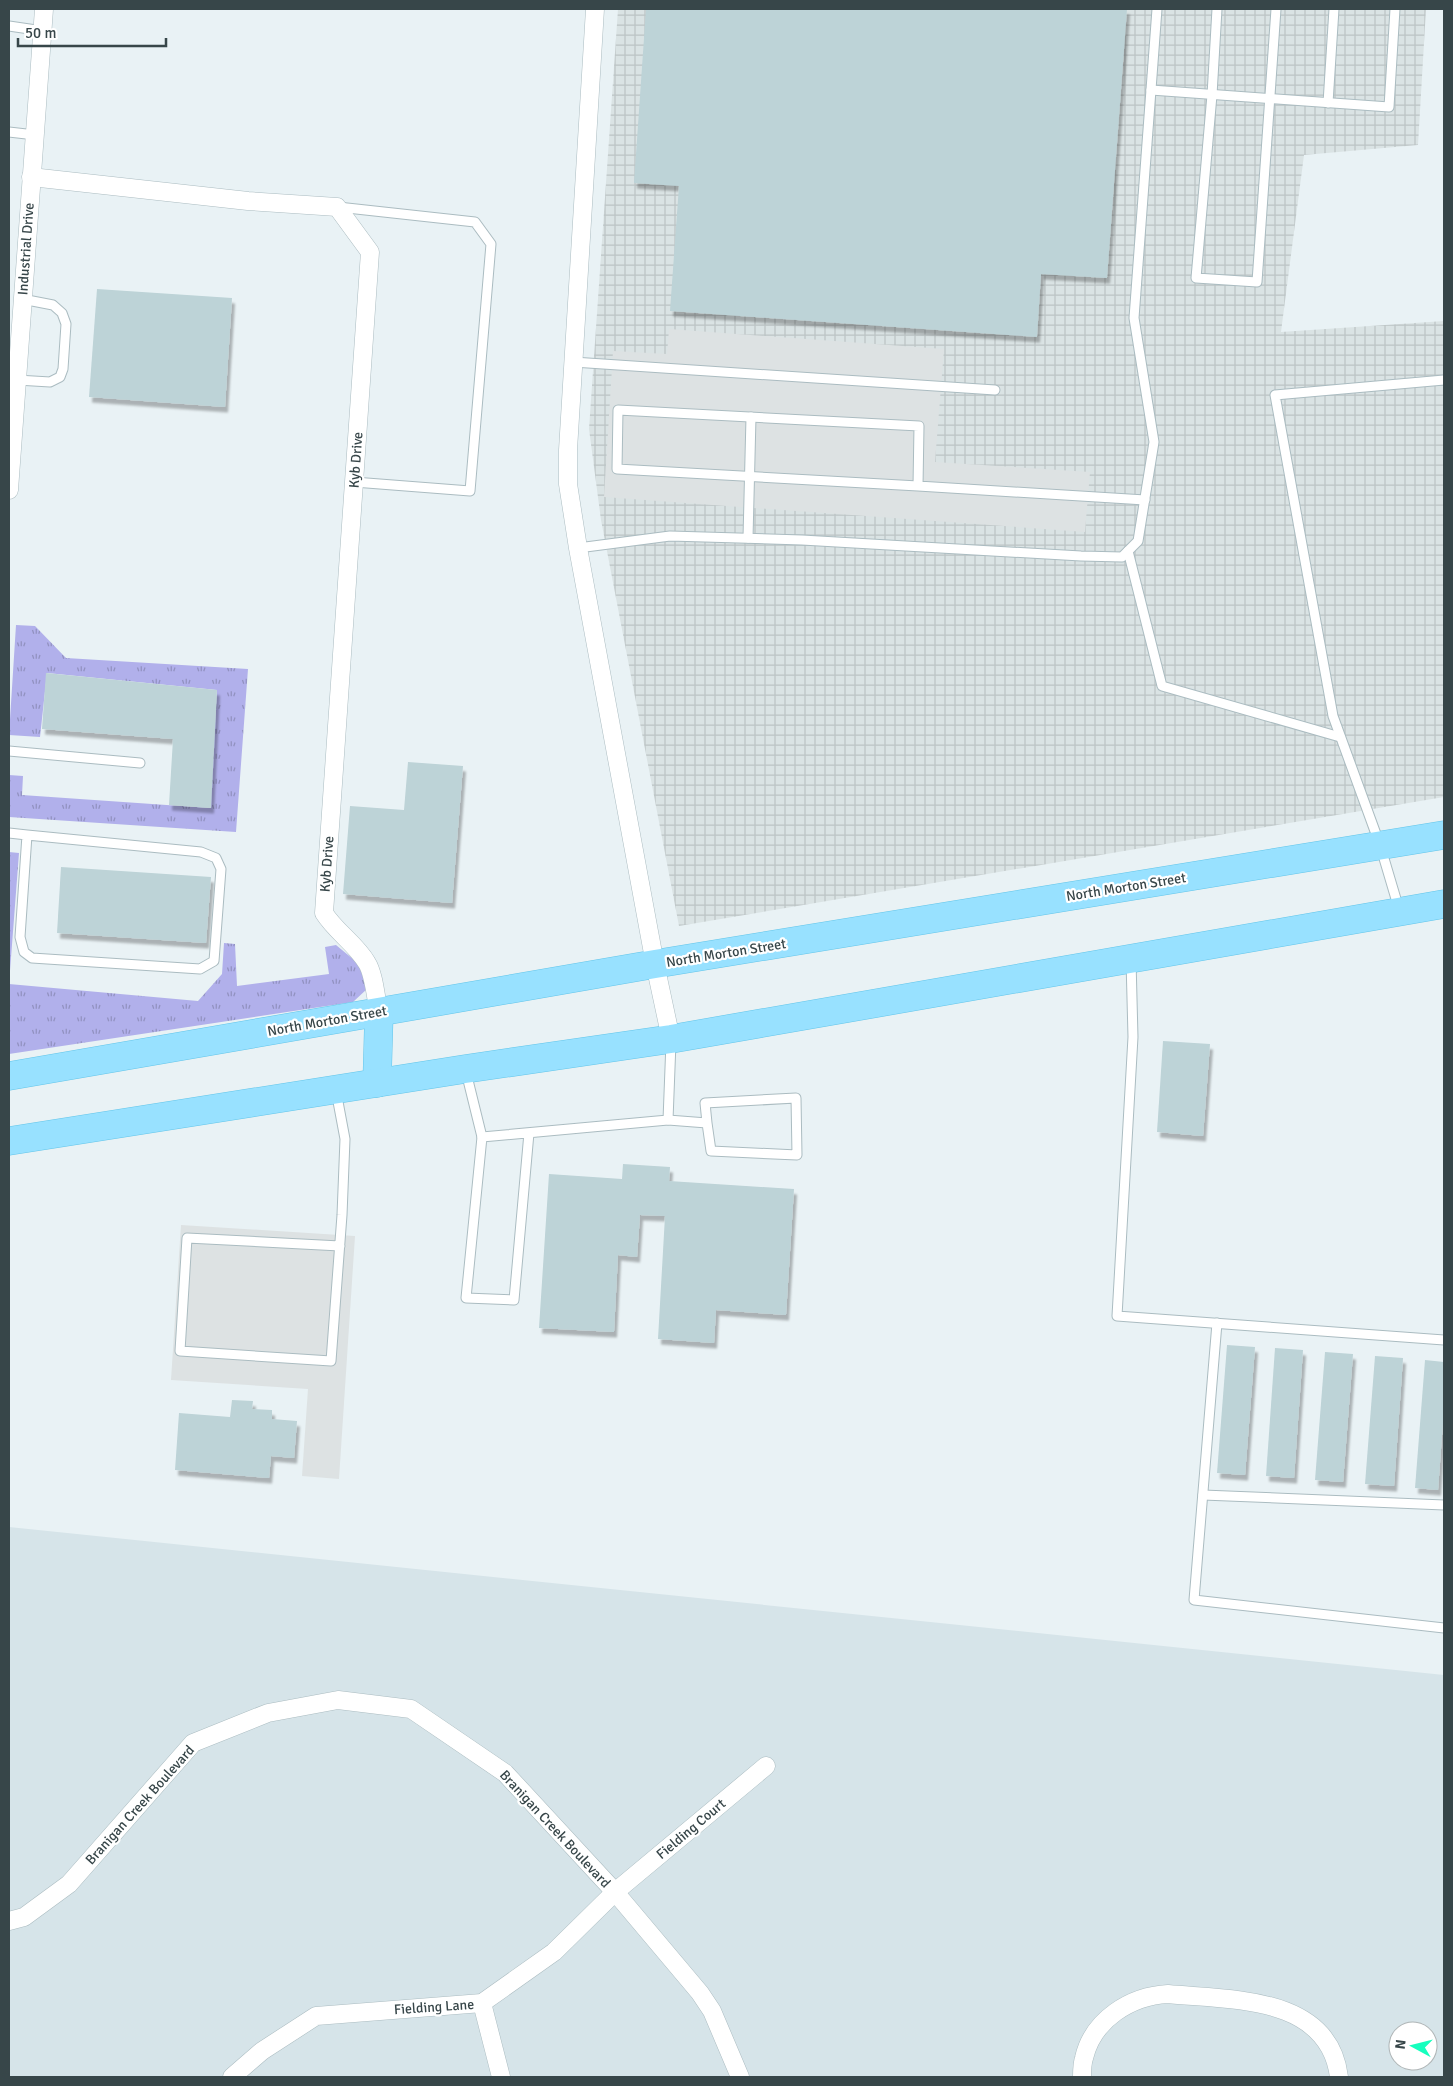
<svg xmlns="http://www.w3.org/2000/svg" width="1453" height="2086" viewBox="0 0 1453 2086" font-family="Signika,sans-serif">
<style>
.residential{fill:#d6e4e9;fill-rule:evenodd}
.industrial{fill:url(#industrial-grid)}
.grass{fill:url(#grass-tufts)}
.parking{fill:#dde2e3}
.building{fill:#bdd3d7;filter:url(#shadow)}
.lines{fill:none;stroke-linecap:round;stroke-linejoin:round}
.service-casing{stroke:#abbcc1;stroke-width:11}
.minor-casing{stroke:#abbcc1;stroke-width:19}
.primary-casing{stroke:#63c5e9;stroke-width:29}
.service{stroke:#fff;stroke-width:9}
.minor{stroke:#fff;stroke-width:18}
.primary{stroke:#98e1ff;stroke-width:28}
.labels{text-anchor:middle;dominant-baseline:central;stroke-width:4.5;stroke-linejoin:round;paint-order:stroke}
.street-label{font-size:14px;fill:#374649;stroke:#fff}
</style>
<defs>
<pattern id="industrial-grid" width="8" height="8" patternUnits="userSpaceOnUse" patternTransform="scale(1.25)"><rect width="8" height="8" fill="#dae3e4"/><path d="M0 4h8M4 0v8" fill="none" stroke="#bcc4c5"/></pattern>
<pattern id="grass-tufts" width="24" height="20" patternUnits="userSpaceOnUse" patternTransform="scale(1.25)"><rect width="24" height="20" fill="#b1b0eb"/><path d="M3 7l-1-3M5 7V3M7 7l1-3M15 17l-1-3M17 17v-4M19 17l1-3" fill="none" stroke="#9191c0"/></pattern>
<filter id="shadow"><feDropShadow dx="3" dy="5.5" stdDeviation="1" flood-color="#0004"/></filter>
</defs>
<rect width="100%" height="100%" fill="#e9f2f5"/>
<path class="residential" d="M 9,1527 L 1444,1675 L 1444,2077 L 9,2077 ZM 1398,2031 L 1428,2031 L 1428,2061 L 1398,2061 Z"/>
<polygon class="industrial" points="618,9 1426,9 1418,145 1304,155 1281,332 1444,321 1444,797 679,926 601,520 589,429"/>
<g class="grass">
<polygon points="16,625 35,626 66,658 248,669 236,832 9,817 9,775 23,776 22,795 210,808 217,690 47,673 40,737 9,735"/>
<polygon points="9,852 19,853 9,984 198,1001 222,974 224,943 235,944 237,986 329,974 325,947 336,945 365,969 367,989 353,1002 9,1054"/>
</g>
<g class="parking">
<polygon points="669,329 944,349 935,462 1090,472 1085,532 604,497 613,351 667,354"/>
<polygon points="181,1225 355,1236 339,1479 302,1476 308,1389 171,1380"/>
</g>
<g class="building">
<polygon points="646,9 1127,9 1107,278 1041,274 1037,337 670,311 679,186 634,183"/>
<polygon points="97,289 232,298 225,407 89,397"/>
<polygon points="46,673 217,690 211,808 169,805 173,739 42,729"/>
<polygon points="408,762 463,766 452,903 343,894 350,806 404,810"/>
<polygon points="61,867 211,877 206,943 57,933"/>
<polygon points="1163,1041 1210,1044 1203,1136 1157,1132"/>
<polygon points="623,1164 670,1167 669,1181 794,1189 786,1315 716,1310 714,1343 658,1339 665,1216 640,1215 637,1257 618,1255 614,1332 539,1328 549,1174 622,1179"/>
<polygon points="1227,1345 1255,1347 1245,1475 1217,1473"/>
<polygon points="1275,1348 1303,1350 1294,1478 1266,1476"/>
<polygon points="1325,1352 1353,1354 1343,1482 1315,1480"/>
<polygon points="1375,1356 1403,1358 1394,1486 1365,1484"/>
<polygon points="1425,1360 1444,1362 1444,1408 1438,1490 1415,1488"/>
<polygon points="232,1400 253,1401 252,1409 272,1410 272,1419 297,1421 294,1458 271,1456 269,1478 175,1470 179,1413 230,1417"/>
</g>
<g class="lines">
<defs>
<g id="service">
<polyline points="1217,9 1212,95 1196,278 1257,282 1276,9"/>
<polyline points="9,26 43,31"/>
<polyline points="1151,90 1389,107 1395,9"/>
<polyline points="1328,103 1334,9"/>
<polyline points="9,132 35,135"/>
<polyline points="338,207 475,222 491,244 470,491 354,482"/>
<polyline points="573,362 995,390"/>
<polyline points="17,380 50,382 60,377 63,369 66,324 62,313 53,305 22,299"/>
<polyline points="918,486 617,469 618,410 919,426 918,486 1145,500"/>
<polyline points="748,538 751,417"/>
<polyline points="578,548 670,536 802,540 1081,556 1122,557 1138,541 1154,442 1134,318 1157,9"/>
<polyline points="1128,551 1162,686 1340,737"/>
<polyline points="9,751 140,763"/>
<polyline points="9,833 27,835 201,852 216,858 221,869 214,961 200,969 32,958 24,952 20,937 27,835"/>
<polyline points="1399,909 1380,845 1333,716 1275,395 1444,380"/>
<polyline points="1131,960 1133,1037 1117,1316 1444,1340"/>
<polyline points="466,1072 482,1137"/>
<polyline points="336,1091 345,1139 342,1215 331,1361 180,1351 187,1238 340,1246"/>
<polyline points="668,1120 707,1123 711,1151 797,1155 796,1098 705,1103 707,1123"/>
<polyline points="529,1133 514,1300 466,1298 482,1137 668,1120 671,1042"/>
<polyline points="1217,1323 1194,1600 1444,1628"/>
<polyline points="1203,1495 1444,1505"/>
</g>
<g id="minor">
<polyline points="595,9 568,450 568,484 578,548 655,964 671,1039"/>
<path d="M 31,177 L 248,201 L 337,207 L 370,252 L 324,913 C 336,932 356,944 367,963 C 374,974 376,999 379,1013"/>
<polyline points="9,490 44,9"/>
<polyline points="9,1921 24,1917 69,1884 193,1743 268,1713 338,1700 411,1709 505,1773 615,1892 700,1993 712,2011 740,2077"/>
<polyline points="482,2003 501,2077"/>
<polyline points="232,2077 262,2051 316,2016 482,2003 554,1952 615,1892 766,1766"/>
<path d="M 1082,2077 C 1082,2071 1082,2064 1084,2058 C 1093,2019 1131,1996 1168,1994 C 1230,2000 1329,1995 1339,2077"/>
</g>
<g id="primary">
<polyline points="9,1076 655,964 1444,835"/>
<polyline points="377,1083 379,1013"/>
<polyline points="9,1141 465,1069 671,1039 1444,904"/>
</g>
</defs>
<use href="#service" class="service-casing"/>
<use href="#minor" class="minor-casing"/>
<use href="#primary" class="primary-casing"/>
<use href="#service" class="service"/>
<use href="#minor" class="minor"/>
<use href="#primary" class="primary"/>
</g>
<g class="labels">
<g class="street-label">
<text transform="translate(26 249) rotate(-86)">Industrial Drive</text>
<text transform="translate(356 460) rotate(-86)">Kyb Drive</text>
<text transform="translate(327 864) rotate(-86)">Kyb Drive</text>
<text transform="translate(1126 887) rotate(-9)">North Morton Street</text>
<text transform="translate(726 953) rotate(-9)">North Morton Street</text>
<text transform="translate(327 1021) rotate(-10)">North Morton Street</text>
<text transform="translate(140 1805) rotate(-48)">Branigan Creek Boulevard</text>
<text transform="translate(555 1829) rotate(47)">Branigan Creek Boulevard</text>
<text transform="translate(691 1829) rotate(-40)">Fielding Court</text>
<text transform="translate(434 2007) rotate(-4)">Fielding Lane</text>
</g>
</g>
<rect width="1453" height="2086" fill="none" stroke="#374649" stroke-width="20"/>
<g transform="translate(1413 2046) rotate(277)"><circle r="24" fill="#ffffff" stroke="#afb5b6"/>
<path d="M0-4L9 19L0 12L-9 19Z" fill="#16ffbe"/>
<text y="-8" font-size="14" font-weight="bold" text-anchor="middle" fill="#374649">N</text>
</g>
<path d="M18 38v8h148v-8" fill="none" stroke="#374649" stroke-width="2.5"/>
<text x="25" y="38" font-size="15" fill="#374649" stroke="#ffffff" stroke-width="4" paint-order="stroke">50 m</text>
</svg>
